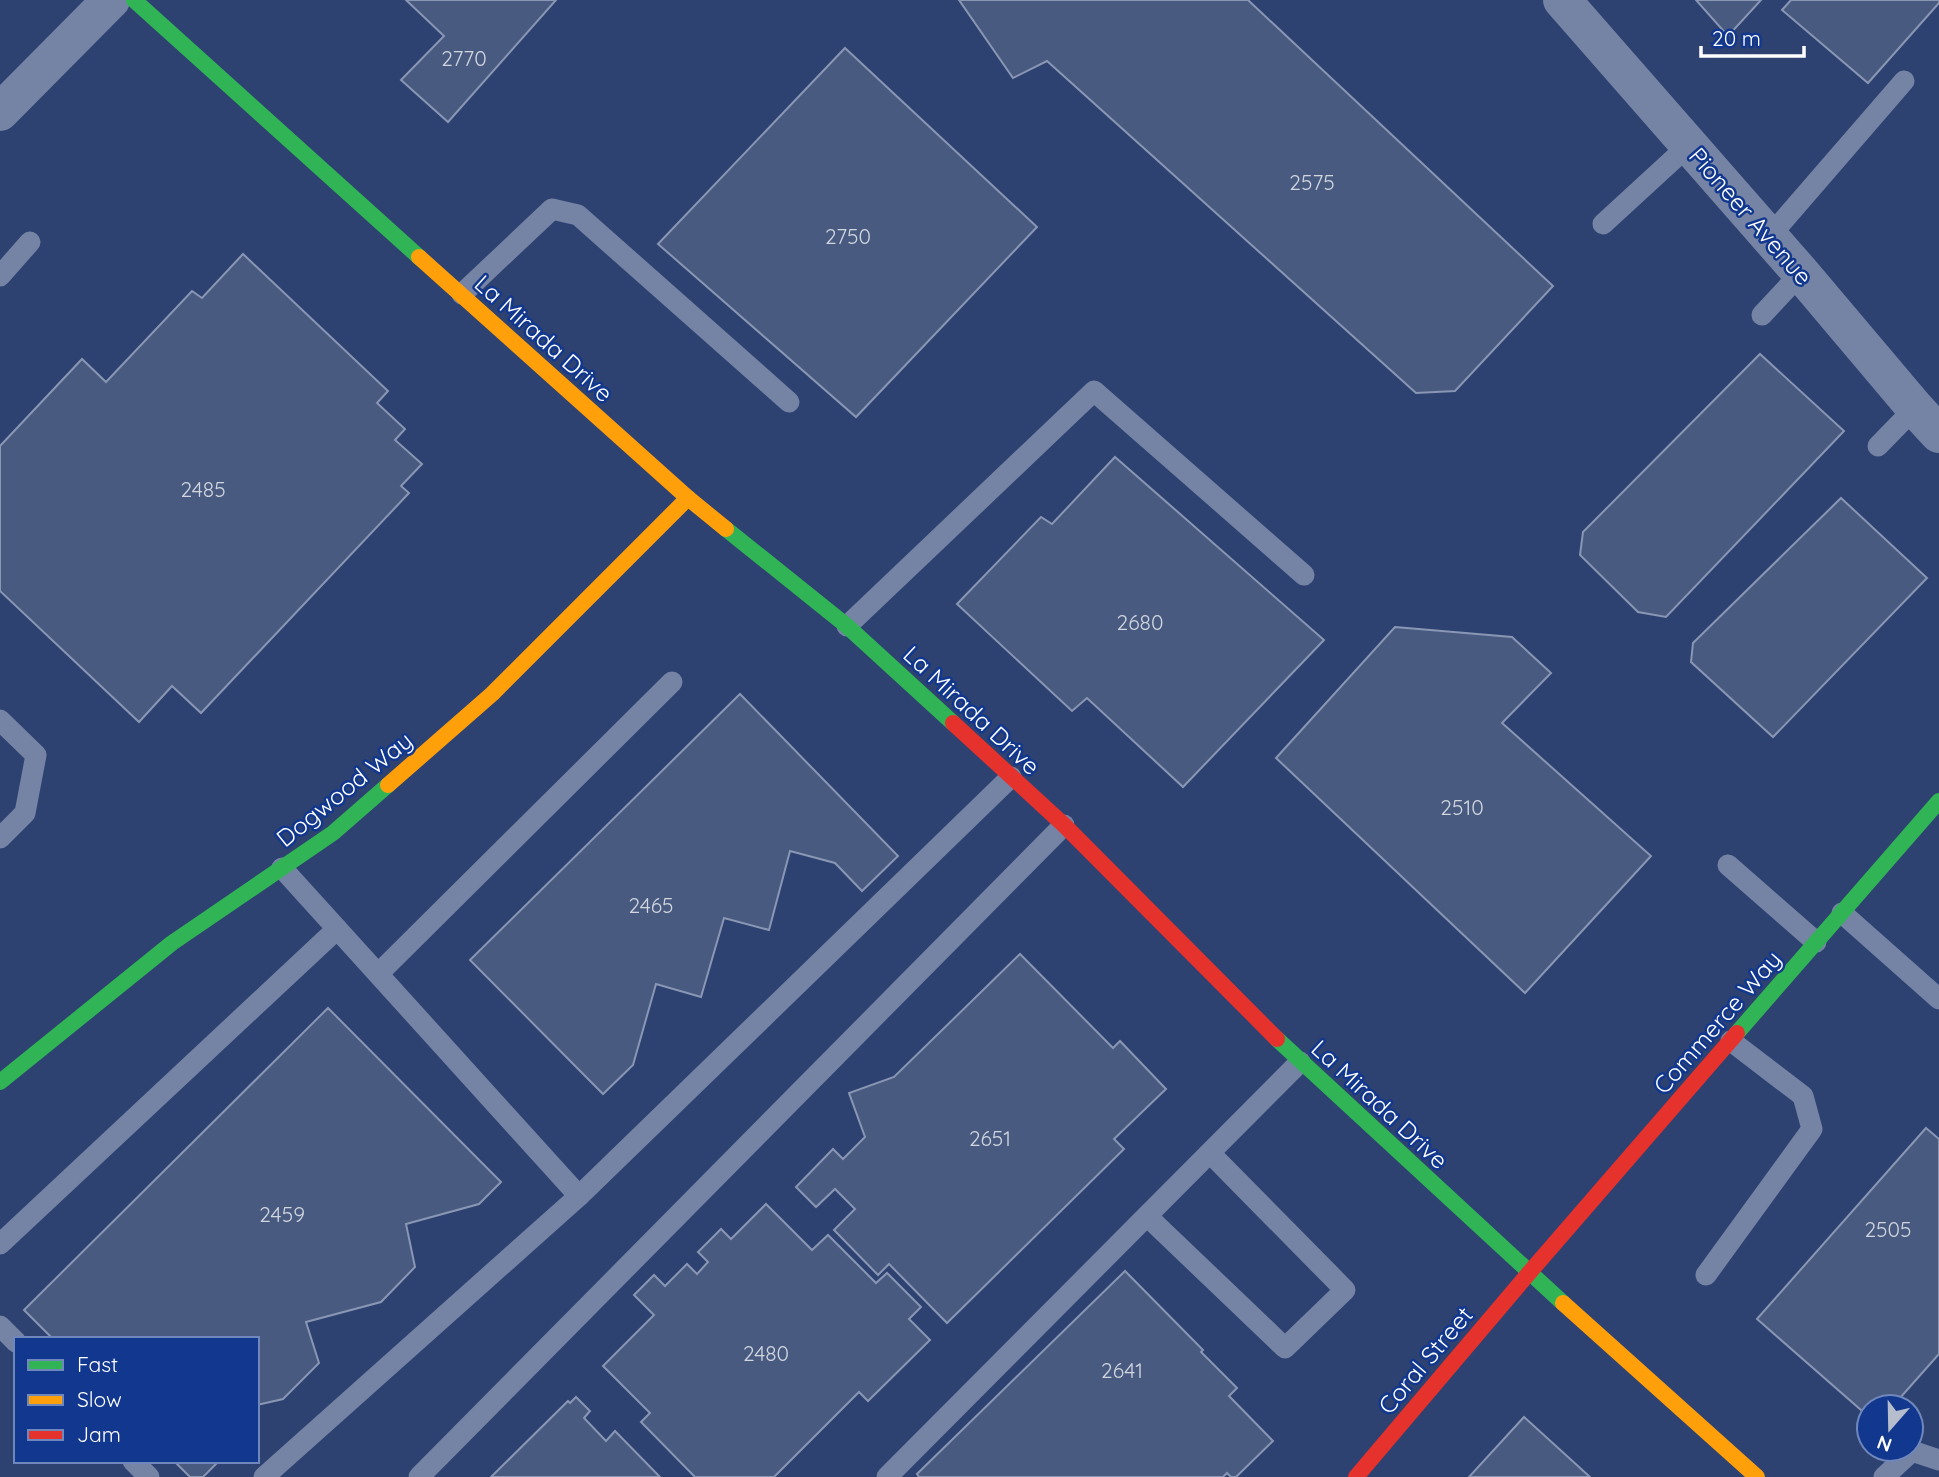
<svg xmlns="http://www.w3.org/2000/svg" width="1939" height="1477" viewBox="0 0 1939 1477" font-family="Quicksand,sans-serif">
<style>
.building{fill:#485a80;stroke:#8996b4;stroke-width:2}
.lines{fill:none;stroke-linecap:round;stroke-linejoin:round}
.lane{stroke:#7583a5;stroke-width:21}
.street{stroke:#7583a5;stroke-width:38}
.fast{stroke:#30b455;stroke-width:16}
.slow{stroke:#ff9f0a;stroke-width:16}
.jam{stroke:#e5322d;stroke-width:16}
.labels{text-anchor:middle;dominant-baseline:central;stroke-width:5;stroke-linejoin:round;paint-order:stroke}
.number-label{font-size:21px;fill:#d1d6df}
.street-label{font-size:24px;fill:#fff;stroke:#11378e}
</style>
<rect width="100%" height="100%" fill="#2e4271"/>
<g class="building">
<polygon points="406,0 556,0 448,122 401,80 444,36"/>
<polygon points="959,0 1248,0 1553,286 1455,391 1416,393 1047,61 1013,78"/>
<polygon points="1696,0 1761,0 1728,36"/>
<polygon points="1791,0 1939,0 1939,3 1868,83 1782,10"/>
<polygon points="845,48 1037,227 856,417 658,244"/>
<polygon points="243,254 388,391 377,403 405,429 395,440 422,464 401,486 409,493 201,713 172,686 139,722 0,591 0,446 82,359 106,382 192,291 202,298"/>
<polygon points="1760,354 1844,431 1666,617 1638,612 1580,555 1583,532"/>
<polygon points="1115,457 1324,640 1183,787 1087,698 1072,711 957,604 1041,517 1052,524"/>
<polygon points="1841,498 1927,578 1773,737 1691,662 1693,643"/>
<polygon points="1395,627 1512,637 1551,673 1502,723 1651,856 1525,993 1276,758"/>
<polygon points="740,694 898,856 862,891 835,863 790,851 769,930 724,918 701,997 656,984 633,1065 603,1094 470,960"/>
<polygon points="1020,954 1113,1048 1120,1041 1166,1089 1114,1139 1124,1149 947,1323 889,1264 878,1275 834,1230 855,1209 835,1189 816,1207 796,1187 833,1149 843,1159 865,1137 849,1093 894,1077"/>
<polygon points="328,1008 501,1182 479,1204 406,1224 415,1267 381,1302 306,1322 319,1363 283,1399 257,1405 257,1339 53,1339 24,1310"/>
<polygon points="1926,1128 1939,1139 1939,1354 1892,1407 1869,1407 1869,1417 1757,1319"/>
<polygon points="766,1204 812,1250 828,1235 876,1283 887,1273 921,1307 909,1319 930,1340 868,1401 859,1392 774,1477 695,1477 641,1422 650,1413 603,1366 654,1315 634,1295 654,1275 665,1286 687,1264 697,1274 708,1262 698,1252 721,1229 731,1239"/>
<polygon points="1125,1271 1203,1350 1201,1352 1237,1388 1229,1396 1273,1441 1236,1477 1231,1477 1227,1473 1223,1477 919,1477 917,1474"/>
<polygon points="576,1397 590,1411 584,1418 606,1441 615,1431 660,1477 491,1477 568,1401 570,1403"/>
<polygon points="1524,1417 1590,1477 1469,1477"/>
<polygon points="174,1461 219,1461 203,1477 190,1477"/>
</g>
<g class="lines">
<g class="lane">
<polyline points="1603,224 1689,145"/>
<polyline points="1769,237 1904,81"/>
<polyline points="0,276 30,242"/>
<polyline points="462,294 552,209 578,215 789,402"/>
<polyline points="1762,315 1801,273"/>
<polyline points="1878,446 1915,408"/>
<polyline points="847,626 1094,391 1304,575"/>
<polyline points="0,720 36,755 25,813 0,838"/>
<polyline points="1728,865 1816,942"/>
<polyline points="1842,913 1939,999"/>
<polyline points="379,973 672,682"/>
<polyline points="579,1196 1011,777"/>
<polyline points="1147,1216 1285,1348 1345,1290 1210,1153"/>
<polyline points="0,1244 337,929"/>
<polyline points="1706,1275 1812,1129 1803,1096 1731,1041"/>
<polyline points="0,1326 16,1342"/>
<polyline points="133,1461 149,1477"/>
<polyline points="264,1477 579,1196 282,868"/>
<polyline points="419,1477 1064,825"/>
<polyline points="887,1477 1300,1062"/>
<polyline points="1884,1477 1912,1451 1939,1460"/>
</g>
<g class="street">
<polyline points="1562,0 1801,273 1915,408 1939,434"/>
<polyline points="0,112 111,0"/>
</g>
<g class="fast">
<polyline points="134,0 419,257"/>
<polyline points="726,529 847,626 953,723"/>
<polyline points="1737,1033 1939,801"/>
<polyline points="1277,1039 1563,1303"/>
<polyline points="0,1082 172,943 333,833 388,785"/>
</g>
<g class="slow">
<polyline points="419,257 688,498 726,529"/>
<polyline points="388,785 492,694 688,498"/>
<polyline points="1563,1303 1757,1477"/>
</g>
<g class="jam">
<polyline points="953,723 1064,825 1277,1039"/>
<polyline points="1356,1477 1529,1273 1737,1033"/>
</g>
</g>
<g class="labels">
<g class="number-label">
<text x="464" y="58">2770</text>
<text x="1312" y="182">2575</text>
<text x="848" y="236">2750</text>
<text x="203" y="489">2485</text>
<text x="1140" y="622">2680</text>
<text x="1462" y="807">2510</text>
<text x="651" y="905">2465</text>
<text x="990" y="1138">2651</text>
<text x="282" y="1214">2459</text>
<text x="1888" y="1229">2505</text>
<text x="766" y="1353">2480</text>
<text x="1122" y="1370">2641</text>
</g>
<g class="street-label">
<text transform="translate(1751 216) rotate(49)">Pioneer Avenue</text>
<text transform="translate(544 338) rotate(42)">La Mirada Drive</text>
<text transform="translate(972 710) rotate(43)">La Mirada Drive</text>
<text transform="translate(344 789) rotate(-39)">Dogwood Way</text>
<text transform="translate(1717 1022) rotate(-49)">Commerce Way</text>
<text transform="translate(1380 1104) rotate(43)">La Mirada Drive</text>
<text transform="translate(1425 1360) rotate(-50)">Coral Street</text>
</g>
</g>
<rect x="14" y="1337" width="245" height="126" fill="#11378e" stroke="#7087bb" stroke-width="2"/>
<rect x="28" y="1360" width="35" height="10" fill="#30b455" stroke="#7087bb" stroke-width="2"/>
<text x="77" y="1372" font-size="21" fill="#ffffff">Fast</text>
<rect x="28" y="1395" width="35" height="10" fill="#ff9f0a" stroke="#7087bb" stroke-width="2"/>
<text x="77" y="1407" font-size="21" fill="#ffffff">Slow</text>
<rect x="28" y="1430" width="35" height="10" fill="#e5322d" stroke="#7087bb" stroke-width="2"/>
<text x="77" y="1442" font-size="21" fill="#ffffff">Jam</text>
<g transform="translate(1890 1428) rotate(200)"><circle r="33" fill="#11378e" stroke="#7087bb" stroke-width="2"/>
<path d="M0-5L12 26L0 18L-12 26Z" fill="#b6bdcd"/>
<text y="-10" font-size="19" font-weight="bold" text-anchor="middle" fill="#ffffff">N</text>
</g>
<path d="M1701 46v10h103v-10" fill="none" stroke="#ffffff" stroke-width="3.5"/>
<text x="1712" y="46" font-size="21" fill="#ffffff" stroke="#11378e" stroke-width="5" paint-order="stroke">20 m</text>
</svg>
